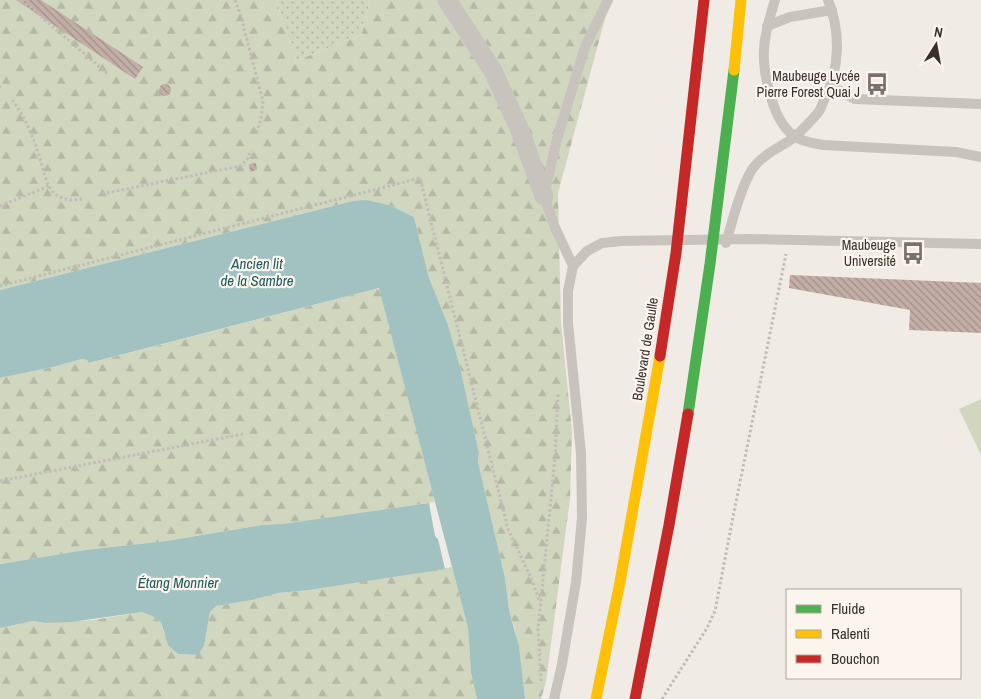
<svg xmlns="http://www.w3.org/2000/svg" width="981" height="699" viewBox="0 0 981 699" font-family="'Archivo Narrow',sans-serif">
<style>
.grass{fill:url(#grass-dots)}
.forest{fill:url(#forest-firs)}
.pitch{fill:#d1d6bf}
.water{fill:#a1c2c1}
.building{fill:url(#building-back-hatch)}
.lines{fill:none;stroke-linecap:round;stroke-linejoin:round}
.path{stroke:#c2bbb6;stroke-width:3;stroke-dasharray:2.5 2.5;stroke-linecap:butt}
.lane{stroke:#c9c3be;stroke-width:10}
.street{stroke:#c9c3be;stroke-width:19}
.fast{stroke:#4caf50;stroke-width:11}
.slow{stroke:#ffc107;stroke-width:11}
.jam{stroke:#c62828;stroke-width:11}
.labels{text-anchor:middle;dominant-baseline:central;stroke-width:4.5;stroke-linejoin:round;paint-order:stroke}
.poi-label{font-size:14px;fill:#3b302b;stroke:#fbf5ee;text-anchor:end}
.street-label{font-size:14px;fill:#3b302b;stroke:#fbf5ee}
.water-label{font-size:15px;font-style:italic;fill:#1f5a5e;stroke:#fbf5ee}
</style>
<defs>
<pattern id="grass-dots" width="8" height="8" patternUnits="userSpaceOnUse" patternTransform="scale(1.25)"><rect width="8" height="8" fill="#d1d6bf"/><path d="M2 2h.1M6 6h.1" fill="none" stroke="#b4b8a4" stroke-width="1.8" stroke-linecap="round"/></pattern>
<pattern id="forest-firs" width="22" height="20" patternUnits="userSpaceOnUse" patternTransform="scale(1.25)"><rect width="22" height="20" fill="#d1d6bf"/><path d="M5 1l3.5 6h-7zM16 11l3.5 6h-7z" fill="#b4b8a4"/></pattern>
<pattern id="building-back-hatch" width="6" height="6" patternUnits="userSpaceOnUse" patternTransform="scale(1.25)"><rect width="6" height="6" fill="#c3afa7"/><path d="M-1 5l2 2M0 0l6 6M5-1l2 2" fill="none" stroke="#a08f88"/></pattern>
</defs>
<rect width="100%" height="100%" fill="#f0ebe5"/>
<polygon class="grass" points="276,0 370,0 362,34 296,61"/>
<g class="forest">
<polygon points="0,0 276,0 296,61 362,34 370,0 610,0 558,193 561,323 572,431 570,499 546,682 541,699 525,699 515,630 509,610 505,578 478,462 479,453 460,367 448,325 429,278 414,217 389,205 353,201 0,290"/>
<polygon points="375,289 380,289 435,502 282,524 262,525 166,541 85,550 0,564 0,378 53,367 82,359 87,360 90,363"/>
<polygon points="452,567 468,628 471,673 477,699 0,699 0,628 33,621 45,623 93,620 142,612 152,616 161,622 164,633 178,654 197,655 204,646 210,612 216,606 252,600 278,593 309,590"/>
</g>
<polygon class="pitch" points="981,399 981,455 959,409"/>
<g class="water">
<polygon points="366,200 389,205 414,217 429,278 448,325 460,367 479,453 478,462 505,578 509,610 519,647 525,699 477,699 471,673 468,628 379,288 89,363 87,360 82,359 53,367 0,378 0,290 353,201"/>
<polygon points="429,503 435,536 438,539 445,569 309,590 278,593 252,600 216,606 210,612 204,646 198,655 178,654 168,645 161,622 152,616 142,612 71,622 45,623 33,621 0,628 0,564 85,550 166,541 262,525 282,524"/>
</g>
<g class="building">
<polygon points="16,0 41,0 143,67 135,79"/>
<circle cx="165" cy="90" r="6"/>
<polygon points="256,163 257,170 250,172 249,164"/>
<polygon points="790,275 981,283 981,333 909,330 910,310 789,288"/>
</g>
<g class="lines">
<g class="path">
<polyline points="22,0 109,75"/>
<polyline points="235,0 240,13 263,101 261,119 256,134"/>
<polyline points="0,87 1,87"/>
<path d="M 12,100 C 24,115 32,134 38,152 C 46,178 47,205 82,199"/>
<polyline points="102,194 240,166 247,160 251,150"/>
<polyline points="0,206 49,186"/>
<polyline points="0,286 420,178 508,529 531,578 540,602"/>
<polyline points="0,481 243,434"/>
<polyline points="541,681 538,629 555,458 558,394"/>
<polyline points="662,699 707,628 715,611 733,517 786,254"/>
</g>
<g class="lane">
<path d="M 775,0 C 763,38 759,59 771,97 C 775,112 781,126 794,136 C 802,142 813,143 823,145 L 956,152 L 981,157"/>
<polyline points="767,26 790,17 832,10"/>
<polyline points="831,86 855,99 981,104"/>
<path d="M 726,243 C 732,222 741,186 753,168 C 764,153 782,147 796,136 C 803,129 811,121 817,114 C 821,110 822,105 824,100 C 840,69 841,32 828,0"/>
<polyline points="573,266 554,225 544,196 557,139 585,47 608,0"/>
<polyline points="554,699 562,664 576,582 582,518 581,453 568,323 568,291 573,266 587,251 602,243 621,241 749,239 981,244"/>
</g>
<polyline class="street" points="447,0 493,71 519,128 544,196"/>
<polyline class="fast" points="688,414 710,264 734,70"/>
<g class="slow">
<polyline points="734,70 741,0"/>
<polyline points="596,699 620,582 660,356"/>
</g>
<g class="jam">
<polyline points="660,356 676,253 704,0"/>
<polyline points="635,699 669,525 688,414"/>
</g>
</g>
<defs>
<symbol id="bus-bare" viewBox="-9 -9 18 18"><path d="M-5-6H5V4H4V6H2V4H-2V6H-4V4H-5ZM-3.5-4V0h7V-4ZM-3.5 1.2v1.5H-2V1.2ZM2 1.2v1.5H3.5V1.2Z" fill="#7a716c" stroke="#fbf5ee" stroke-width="2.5" paint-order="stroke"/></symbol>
</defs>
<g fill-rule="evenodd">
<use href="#bus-bare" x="861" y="68" width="32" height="32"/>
<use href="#bus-bare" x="897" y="237" width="32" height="32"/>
</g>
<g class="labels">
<g class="poi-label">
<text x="860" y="76">Maubeuge Lycée<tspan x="860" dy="16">Pierre Forest Quai J</tspan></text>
<text x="896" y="245">Maubeuge<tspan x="896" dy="16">Université</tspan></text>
</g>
<g class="street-label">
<text transform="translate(645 349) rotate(-81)">Boulevard de Gaulle</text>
</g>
<g class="water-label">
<text x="257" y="263">Ancien lit<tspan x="257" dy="17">de la Sambre</tspan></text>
<text x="178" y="582">Étang Monnier</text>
</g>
</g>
<rect x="786" y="589" width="175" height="90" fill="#fbf5ee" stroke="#aea6a0"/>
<rect x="796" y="605" width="25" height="8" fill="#4caf50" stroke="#aea6a0"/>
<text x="831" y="614" font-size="15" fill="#3b302b">Fluide</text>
<rect x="796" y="630" width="25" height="8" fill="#ffc107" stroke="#aea6a0"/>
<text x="831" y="639" font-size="15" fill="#3b302b">Ralenti</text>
<rect x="796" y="655" width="25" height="8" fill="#c62828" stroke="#aea6a0"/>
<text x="831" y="664" font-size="15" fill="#3b302b">Bouchon</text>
<g transform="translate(936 45) rotate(11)" stroke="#fbf5ee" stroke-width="4" paint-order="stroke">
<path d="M0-4L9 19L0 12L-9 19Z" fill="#3b302b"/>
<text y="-8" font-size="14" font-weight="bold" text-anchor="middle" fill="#3b302b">N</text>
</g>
</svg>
